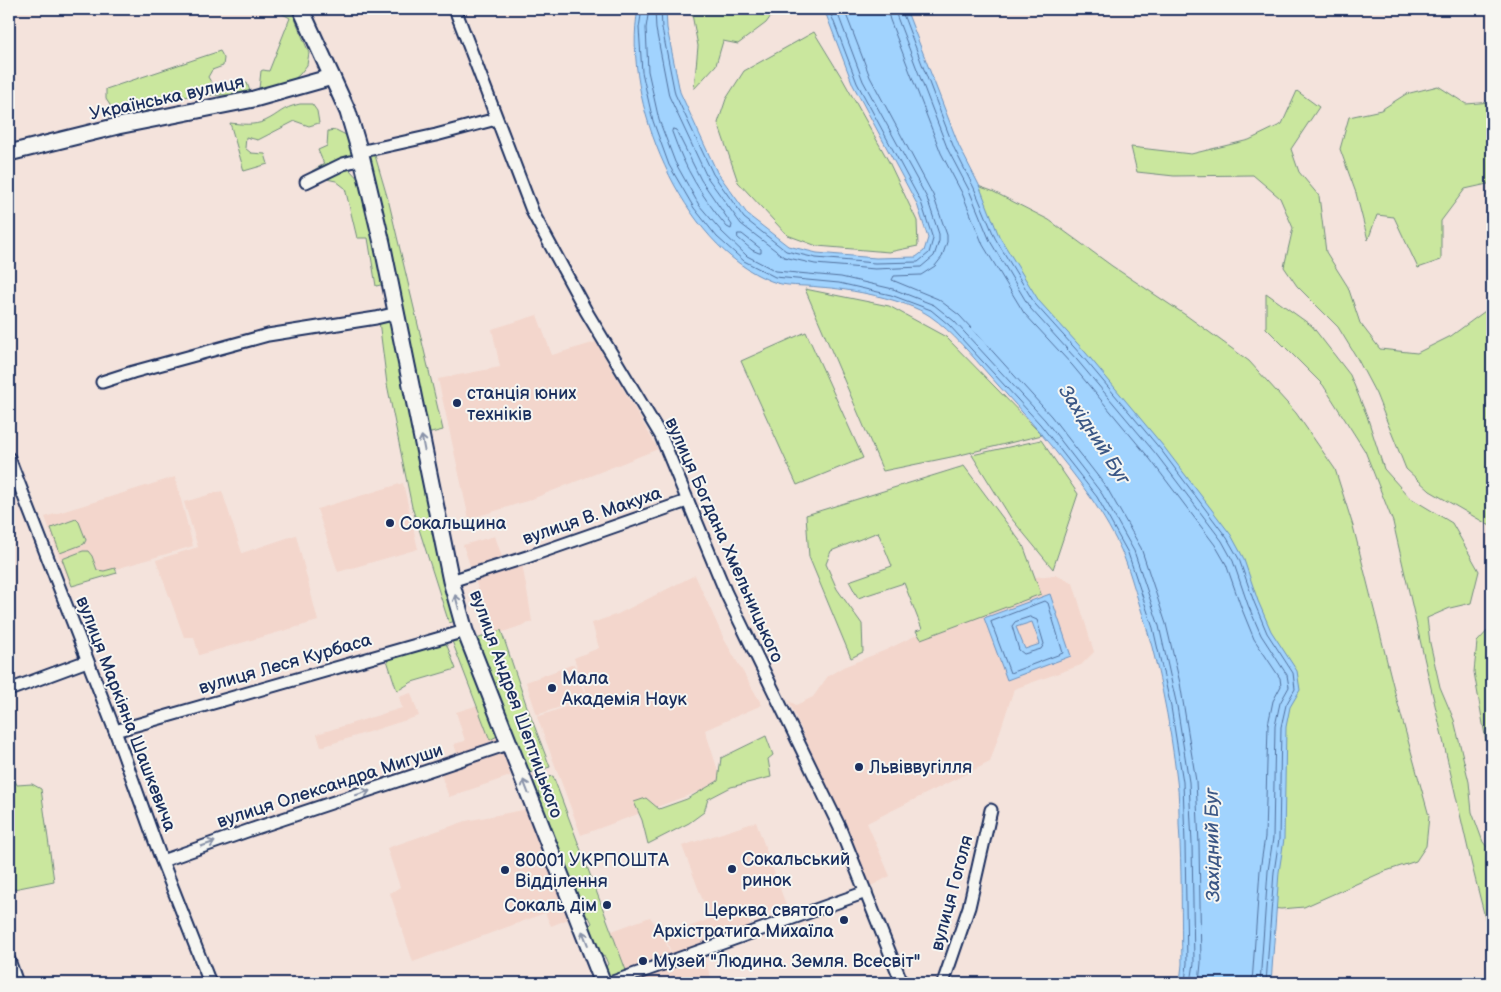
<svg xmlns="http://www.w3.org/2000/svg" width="1501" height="992" viewBox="0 0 1501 992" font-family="'Balsamiq Sans',sans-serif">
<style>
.built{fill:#f3d6cc}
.green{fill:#cae79e;stroke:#728b7e}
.water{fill:#a1d3fe;stroke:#6b91be;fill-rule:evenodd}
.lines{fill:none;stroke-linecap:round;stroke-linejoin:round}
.shore{stroke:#51719e;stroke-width:1}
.street-casing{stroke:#1b2f5e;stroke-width:15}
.secondary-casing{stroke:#1b2f5e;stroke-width:19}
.street{stroke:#f6f6f2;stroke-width:11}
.secondary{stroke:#f6f6f2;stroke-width:15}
.oneway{stroke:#8892a8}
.poi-dot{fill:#1b2f5e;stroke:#f6f6f2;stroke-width:2}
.labels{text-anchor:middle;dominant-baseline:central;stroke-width:4;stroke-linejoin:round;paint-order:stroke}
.street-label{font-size:18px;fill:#1b2f5e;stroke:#f6f6f2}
.poi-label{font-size:18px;fill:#1b2f5e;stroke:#f6f6f2;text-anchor:start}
.water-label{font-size:19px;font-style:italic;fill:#3c5886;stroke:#f6f6f2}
</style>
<rect width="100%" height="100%" fill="#f4e3dc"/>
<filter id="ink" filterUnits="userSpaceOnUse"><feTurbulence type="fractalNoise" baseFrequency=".02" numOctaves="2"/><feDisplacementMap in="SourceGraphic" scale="10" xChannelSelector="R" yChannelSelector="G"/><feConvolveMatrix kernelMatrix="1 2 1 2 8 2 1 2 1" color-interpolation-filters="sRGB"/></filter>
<g filter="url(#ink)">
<g class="built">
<polygon points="537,315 552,355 596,342 658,449 527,501 469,519 438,379 500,367 492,329"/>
<polygon points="175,477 193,546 69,583 45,517"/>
<polygon points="403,483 418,549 338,572 317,509"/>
<polygon points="222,491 242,553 296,535 318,621 199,655 194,637 184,637 156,560 198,547 184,502"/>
<polygon points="495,536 506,569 522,564 529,602 532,622 494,635 463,545"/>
<polygon points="695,575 724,639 762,705 705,730 722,783 581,835 537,717 588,699 574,658 599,648 592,623 618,614"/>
<polygon points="1056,575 1073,583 1094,652 1081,665 1014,689 990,762 867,823 890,876 869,887 789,701 796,705 813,697 828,676 843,667 886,650 1035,577"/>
<polygon points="574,664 586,698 537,715 526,682"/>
<polygon points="411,693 419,716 321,747 317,734 402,708 399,697"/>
<polygon points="485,703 508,762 510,776 449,797 437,764 458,757 454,744 465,741 456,712"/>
<polygon points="528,809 571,918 551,926 545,913 413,962 390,893 400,887 387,848 466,821"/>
<polygon points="756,822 786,905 748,919 751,928 673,958 665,936 710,919 682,846"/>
<polygon points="650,917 663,935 676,968 704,958 713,983 641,983 638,978 623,983 604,934"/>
</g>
<g class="green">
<polygon points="283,9 291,9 309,53 307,65 300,74 291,82 259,89 261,71 263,70 269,71 290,18 281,13"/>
<polygon points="691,9 776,9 766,23 738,44 723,41 716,65 694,89 698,46"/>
<polygon points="814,32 842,78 889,162 917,221 918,246 889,252 817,246 787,235 738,182 718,123 726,99 744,71"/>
<polygon points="220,51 224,58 223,66 212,70 208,77 214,87 247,83 250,91 229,95 207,95 181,97 161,103 150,109 117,116 106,99 106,89"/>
<polygon points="1438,86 1466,104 1492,102 1492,183 1465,189 1441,221 1441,260 1418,268 1394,217 1377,215 1368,240 1356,193 1340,149 1349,117 1381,110 1406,94"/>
<polygon points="1297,91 1319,107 1291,149 1299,172 1319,196 1326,252 1348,287 1360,323 1380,349 1417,353 1451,336 1492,306 1492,527 1430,491 1406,469 1376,394 1357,358 1338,327 1297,286 1284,267 1293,228 1280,198 1253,175 1174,176 1137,172 1131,147 1191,154 1249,140 1282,124"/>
<path d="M 300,104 L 312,104 L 317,111 L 319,123 L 309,126 L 295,121 L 258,140 L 246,137 L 245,148 L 251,153 L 265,154 L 268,164 L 244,171 L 230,123 C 240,124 254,126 265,121 C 280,114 281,108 300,104 Z"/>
<polygon points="336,130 350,137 356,155 348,160 349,169 362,183 386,284 376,286 368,238 357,238 345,188 336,181 322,178 312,171 324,164 318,150 327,146 328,131"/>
<polygon points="374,152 389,203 443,430 427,434 386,232 368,155"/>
<polygon points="964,181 992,191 1049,220 1112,266 1187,316 1249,361 1296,413 1335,469 1353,526 1396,697 1429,816 1426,846 1416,861 1383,872 1304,907 1281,909 1271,908 1023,298"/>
<polygon points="805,289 889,306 946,337 1042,435 956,456 883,471"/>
<polygon points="1266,293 1312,326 1350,375 1367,416 1384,469 1409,497 1452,523 1479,571 1471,603 1450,608 1427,618 1430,643 1440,687 1454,720 1469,782 1472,812 1483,842 1492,853 1492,945 1471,862 1393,522 1365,451 1323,385 1266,328"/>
<polygon points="391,318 458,620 449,623 412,507 387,384 379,321"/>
<polygon points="806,332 863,458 797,485 741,361"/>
<polygon points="1041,440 1078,494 1053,569 1011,518 972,455"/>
<polygon points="964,466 1023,545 1041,594 921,639 916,631 922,629 904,583 858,598 849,581 892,566 878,532 831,551 826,564 837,589 862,624 863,652 851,658 809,557 806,515"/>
<polygon points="76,519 79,522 86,540 84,544 60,553 51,528"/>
<polygon points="83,551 88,551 92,556 97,570 104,571 115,568 117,573 72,586 62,559"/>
<polygon points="1492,626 1492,776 1474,672 1477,642"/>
<polygon points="501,630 526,704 550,767 526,774 474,640"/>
<polygon points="462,638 499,735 490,740 452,641"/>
<polygon points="446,643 456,669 412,682 397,691 387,660"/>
<polygon points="766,736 773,755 768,759 771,777 731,787 708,799 704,812 689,823 648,844 642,820 634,802 646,798 659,809 687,799 718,781 721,758"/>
<polygon points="9,767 17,785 32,784 41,789 54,881 9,890"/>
<polygon points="553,776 627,973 608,979 604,969 608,964 605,957 600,955 588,927 592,923 589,917 584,918 530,784 536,780"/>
</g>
<g class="water">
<path d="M 638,9 L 666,9 L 667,28 L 680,92 L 717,172 L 748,215 L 788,246 L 817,253 L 876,258 L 916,257 L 924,251 L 928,238 L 917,204 L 853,85 L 824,9 L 906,9 L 959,146 L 979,185 L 999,236 L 1039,301 L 1086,353 L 1164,447 L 1231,535 L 1243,557 L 1258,601 L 1271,631 L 1297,671 L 1300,690 L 1290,707 L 1286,727 L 1284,839 L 1279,872 L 1271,983 L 1180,983 L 1182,964 C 1181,917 1182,870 1179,824 C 1179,810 1179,795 1177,781 C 1170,721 1158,661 1139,603 C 1134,588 1130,572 1124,557 C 1117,539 1102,514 1091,498 C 1061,455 1025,415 990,376 C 972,356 953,332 930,316 C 905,299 850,289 819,287 C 804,285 785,287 771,281 C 682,247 621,98 638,9 Z"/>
<path d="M 1050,594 L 1071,656 L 1007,680 L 984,618 ZM 1032,622 L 1040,644 L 1025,649 L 1016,627 Z"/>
</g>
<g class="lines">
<g class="shore">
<polyline points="642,9 639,28 642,72 653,121 669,165 694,208 717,237 744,261 775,277 839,283 891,295 931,310 949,325 1040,424 1097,497 1128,553 1153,628 1171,707 1183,782 1185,844 1187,963 1185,983"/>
<polyline points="649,9 646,28 648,71 659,120 675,162 699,205 722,232 747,256 776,271 841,277 893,289 934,305 954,321 1045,420 1102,494 1134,551 1159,626 1177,706 1189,782 1192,844 1194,963 1191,983"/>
<polyline points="655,9 656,29 669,96 707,177 741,224 784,257 815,264 875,269 921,267 934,256 939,241 939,234 927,198 863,81 836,9"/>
<polyline points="661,9 662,28 675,94 713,174 744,218 786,251 816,258 875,263 918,262 929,253 933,239 921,202 857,83 829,9"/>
<polyline points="844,9 870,77 933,195 947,235 947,242 942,257 935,266 921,275 894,276 892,280 938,299 959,315 985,343 1051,416 1107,488 1141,548 1166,624 1180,683 1196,781 1199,844 1201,963 1199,983"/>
<polyline points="887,9 890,20 941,153 962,193 983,245 1024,313 1072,365 1150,459 1215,545 1226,564 1241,607 1254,639 1280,678 1281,686 1273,701 1268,725 1265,837 1260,870 1252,983"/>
<polyline points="895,9 897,17 948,150 969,190 990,241 1030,308 1077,360 1156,454 1222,541 1233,561 1248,605 1261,635 1287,675 1289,687 1280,703 1275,726 1273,838 1268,871 1260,983"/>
<polyline points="901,9 954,148 974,188 995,238 1035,304 1082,356 1161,450 1227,538 1239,559 1254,602 1267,633 1293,673 1295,689 1286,705 1281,727 1279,839 1274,872 1266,983"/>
<path d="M 673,129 L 676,130 L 701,180 L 732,225 L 731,229 L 727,227 C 702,197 685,169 672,132 Z"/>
<polygon points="738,234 742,234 761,249 761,253 759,253 752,250 738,238"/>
<polygon points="1045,601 1048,603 1063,653 1010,673 991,622"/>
<polygon points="1030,617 1037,620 1044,644 1041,649 1024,654 1019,650 1012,626 1015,622"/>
</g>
<defs>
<g id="street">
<polyline points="455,9 533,213 586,311 661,436 726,593 839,826 902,983"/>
<polyline points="359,152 436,135 496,119"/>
<polyline points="306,182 343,164 362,159"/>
<polyline points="102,382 133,372 268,335 376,318 397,313"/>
<polyline points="9,458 115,731 162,861 210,983"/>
<polyline points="451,581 527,557 687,501"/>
<polyline points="9,690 87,661"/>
<polyline points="115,731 465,631"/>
<polyline points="162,861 250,830 508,744"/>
<polyline points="9,960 17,983"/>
<polyline points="610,983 866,892"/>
<polyline points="943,983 969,907 991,810"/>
</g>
<g id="secondary">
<polyline points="301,9 348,112 362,159 382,243 451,581 465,631 603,983"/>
<polyline points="9,153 118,126 254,99 332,77"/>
</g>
</defs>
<use href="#street" class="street-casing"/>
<use href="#secondary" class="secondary-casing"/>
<use href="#street" class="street"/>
<use href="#secondary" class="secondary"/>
</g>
<defs><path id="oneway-shaft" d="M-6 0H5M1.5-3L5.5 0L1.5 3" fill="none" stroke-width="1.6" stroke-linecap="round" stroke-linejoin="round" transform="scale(1.25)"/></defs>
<g class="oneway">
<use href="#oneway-shaft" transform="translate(423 443) rotate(-101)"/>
<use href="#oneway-shaft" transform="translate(457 602) rotate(-105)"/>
<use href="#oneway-shaft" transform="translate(526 787) rotate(-111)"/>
<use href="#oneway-shaft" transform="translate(363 793) rotate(-18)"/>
<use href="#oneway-shaft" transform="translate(208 844) rotate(-19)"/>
<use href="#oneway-shaft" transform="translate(585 938) rotate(-112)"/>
</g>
</g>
<g class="poi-dot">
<circle cx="457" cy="403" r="5"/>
<circle cx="390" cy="523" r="5"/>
<circle cx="552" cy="688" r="5"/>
<circle cx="859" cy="767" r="5"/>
<circle cx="732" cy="869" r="5"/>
<circle cx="505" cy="870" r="5"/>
<circle cx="607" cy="905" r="5"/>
<circle cx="844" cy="920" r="5"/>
<circle cx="643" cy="961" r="5"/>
</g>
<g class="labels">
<g class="street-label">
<text transform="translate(167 98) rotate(-12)">Українська вулиця</text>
<text transform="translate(592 516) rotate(-19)">вулиця В. Макуха</text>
<text transform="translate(724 540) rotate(66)">вулиця Богдана Хмельницького</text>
<text transform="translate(285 664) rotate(-16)">вулиця Леся Курбаса</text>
<text transform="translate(516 704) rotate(70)">вулиця Андрея Шептицького</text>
<text transform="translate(126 714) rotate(69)">вулиця Маркіяна Шашкевича</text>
<text transform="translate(330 786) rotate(-18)">вулиця Олександра Мигуши</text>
<text transform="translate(952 893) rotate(-75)">вулиця Гоголя</text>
</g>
<g class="poi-label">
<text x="467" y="393">станція юних<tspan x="467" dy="21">техніків</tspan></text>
<text x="400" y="523">Сокальщина</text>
<text x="562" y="678">Мала<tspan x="562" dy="21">Академія Наук</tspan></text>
<text x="869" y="767">Львіввугілля</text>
<text x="742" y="859">Сокальський<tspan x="742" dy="21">ринок</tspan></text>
<text x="515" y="860">80001 УКРПОШТА<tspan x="515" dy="21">Відділення</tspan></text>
<text x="597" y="905" text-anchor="end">Сокаль дім</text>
<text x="834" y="910" text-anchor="end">Церква святого<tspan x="834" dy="21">Архістратига Михаїла</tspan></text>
<text x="653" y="961">Музей "Людина. Земля. Всесвіт"</text>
</g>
<g class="water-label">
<text transform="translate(1094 435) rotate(57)">Західний Буг</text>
<text transform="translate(1213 845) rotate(-91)">Західний Буг</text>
</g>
</g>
<rect width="1501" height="992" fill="none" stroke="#f6f6f2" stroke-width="30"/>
<rect x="15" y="15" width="1471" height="962" fill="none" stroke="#1b2f5e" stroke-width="2" filter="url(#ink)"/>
</svg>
